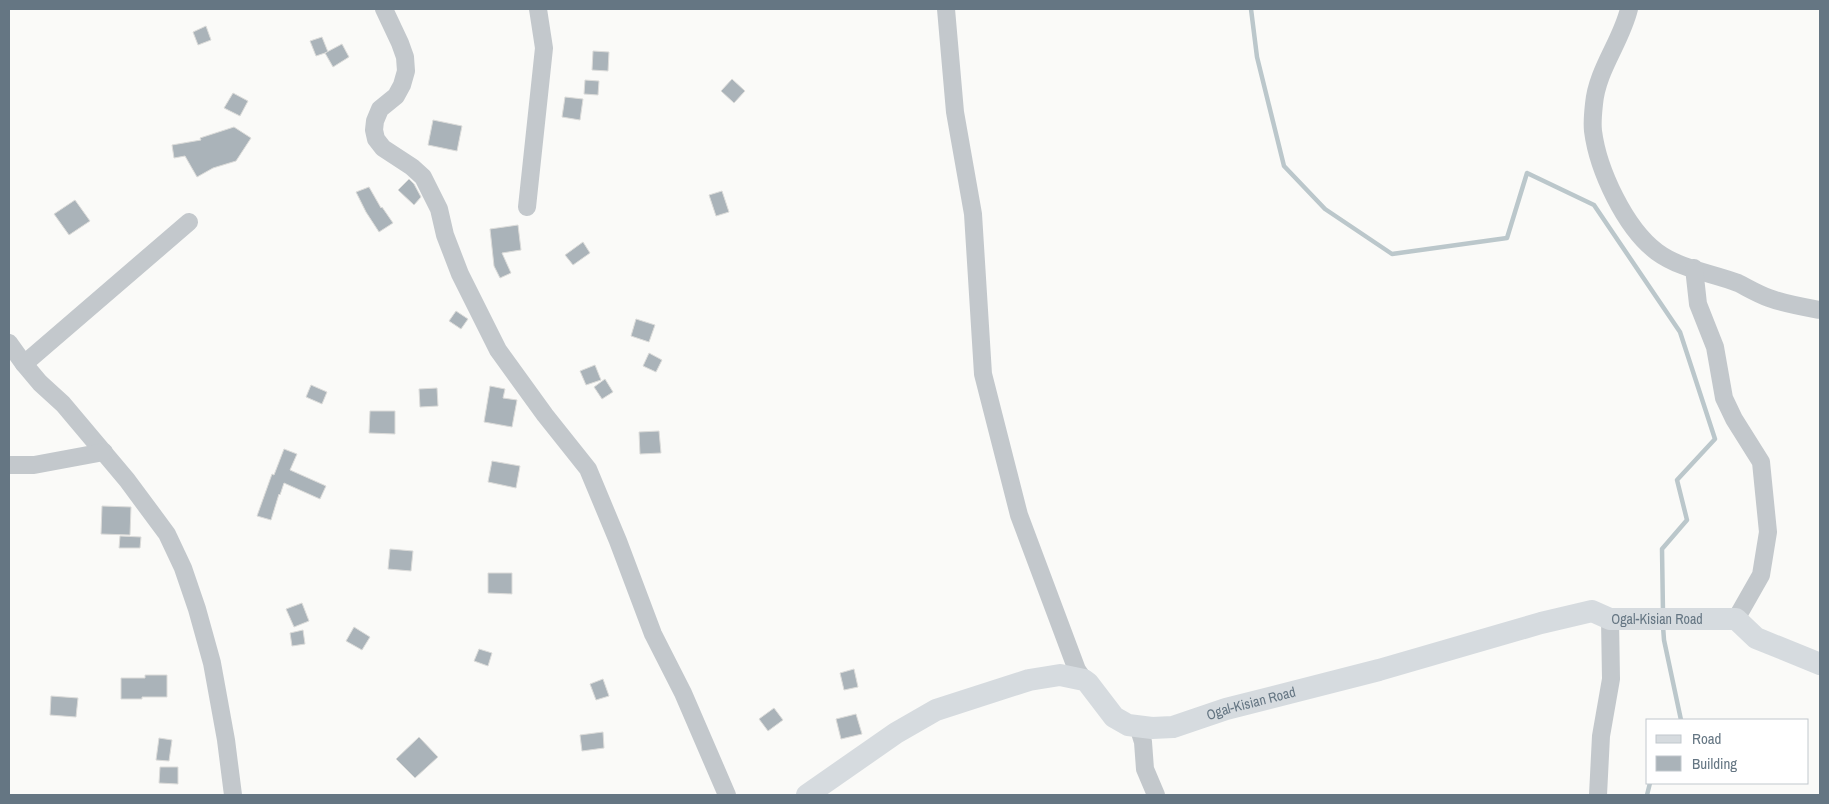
<svg xmlns="http://www.w3.org/2000/svg" width="1829" height="804" viewBox="0 0 1829 804" font-family="'Archivo Narrow',sans-serif">
<style>
.lines{fill:none;stroke-linecap:round;stroke-linejoin:round}
.stream{stroke:#bbc7cb;stroke-width:4.5}
.building{fill:#aab3b9;stroke:#dcdcda}
.minor{stroke:#c3c8cc;stroke-width:18}
.major{stroke:#d6dbdf;stroke-width:22}
.labels{text-anchor:middle;dominant-baseline:central;stroke-width:5;stroke-linejoin:round;paint-order:stroke}
.street-label{font-size:14px;fill:#657683;stroke:#fff}
</style>
<rect width="100%" height="100%" fill="#fafaf8"/>
<g class="lines">
<g class="stream">
<polyline points="1251,9 1257,57 1284,166 1325,209 1392,254 1507,238 1527,173 1594,205 1680,332 1715,439 1677,480 1687,520 1662,549 1663,613"/>
<polyline points="1663,626 1664,640 1681,720"/>
<polyline points="1647,795 1650,783"/>
</g>
</g>
<g class="building">
<polygon points="206,26 211,40 198,45 193,32"/>
<polygon points="322,37 328,52 316,56 310,41"/>
<polygon points="342,44 349,57 333,67 325,53"/>
<polygon points="593,51 609,52 608,71 592,70"/>
<polygon points="732,79 745,91 734,103 721,91"/>
<polygon points="585,80 599,81 598,95 584,94"/>
<polygon points="233,93 248,101 240,116 224,108"/>
<polygon points="565,97 583,99 580,120 562,117"/>
<polygon points="433,120 462,126 457,151 428,145"/>
<polygon points="234,127 251,138 236,161 213,168 197,177 185,156 174,158 172,145 201,140 200,138"/>
<polygon points="409,179 414,184 421,197 414,205 398,190"/>
<polygon points="369,187 381,208 382,207 393,223 379,232 366,212 356,192"/>
<polygon points="722,191 729,212 716,216 709,195"/>
<polygon points="75,200 90,221 69,235 54,214"/>
<polygon points="518,225 521,250 502,253 511,273 500,278 494,266 490,229"/>
<polygon points="583,242 590,253 573,265 565,255"/>
<polygon points="456,311 468,319 461,329 449,321"/>
<polygon points="636,319 655,325 649,342 631,336"/>
<polygon points="649,353 662,360 656,372 643,366"/>
<polygon points="595,365 601,380 586,385 580,371"/>
<polygon points="605,379 613,392 602,399 594,387"/>
<polygon points="311,385 327,392 322,404 306,397"/>
<polygon points="490,386 505,389 503,398 517,400 512,427 484,422"/>
<polygon points="437,388 438,406 420,407 419,389"/>
<polygon points="370,411 395,411 395,434 369,433"/>
<polygon points="659,431 661,453 640,454 639,432"/>
<polygon points="284,449 297,454 290,470 326,486 320,499 284,483 280,495 279,494 271,520 257,516 272,474 274,475"/>
<polygon points="492,461 520,466 516,488 488,482"/>
<polygon points="102,506 131,507 130,535 101,534"/>
<polygon points="120,536 141,537 140,548 119,548"/>
<polygon points="390,549 413,551 411,571 388,569"/>
<polygon points="488,573 512,573 512,594 488,593"/>
<polygon points="302,603 309,621 294,627 286,609"/>
<polygon points="354,627 370,637 362,650 346,641"/>
<polygon points="303,630 305,644 292,646 290,633"/>
<polygon points="479,649 492,653 488,666 474,661"/>
<polygon points="854,669 858,687 844,690 840,673"/>
<polygon points="145,675 167,675 167,697 142,697 142,699 121,699 121,678 145,678"/>
<polygon points="603,679 609,696 596,700 590,684"/>
<polygon points="51,696 78,698 76,717 50,715"/>
<polygon points="774,708 783,720 768,731 759,719"/>
<polygon points="856,714 862,734 841,739 836,719"/>
<polygon points="603,732 604,748 582,751 580,735"/>
<polygon points="419,737 438,757 415,778 396,759"/>
<polygon points="159,738 172,740 169,761 156,760"/>
<polygon points="160,767 178,767 178,784 159,783"/>
</g>
<g class="lines">
<g class="minor">
<polyline points="384,9 400,43 405,57 406,71 402,85 396,96 380,109 375,121 374,130 376,139 383,148 412,167 423,177 439,209 445,235 460,274 498,350 545,415 588,469 618,541 653,634 683,693 727,795"/>
<polyline points="946,9 955,112 973,214 983,374 1019,515 1077,670 1084,680"/>
<path d="M 1629,9 C 1621,42 1597,70 1594,104 C 1593,113 1592,122 1593,131 C 1598,170 1625,228 1657,252 C 1680,269 1712,273 1738,283 C 1748,288 1758,294 1769,298 C 1785,304 1803,307 1820,310"/>
<polyline points="527,207 544,48 538,9"/>
<polyline points="1694,268 1698,304 1715,347 1724,398 1734,419 1761,462 1768,532 1761,575 1736,619"/>
<polyline points="9,343 24,364 40,383 63,404 127,480 167,534 183,568 197,609 212,663 226,740 233,795"/>
<polyline points="24,364 189,222"/>
<polyline points="9,465 34,465 104,452"/>
<polyline points="1138,726 1143,742 1145,769 1156,795"/>
<polyline points="1598,795 1601,736 1611,679 1610,619"/>
</g>
<path class="major" id="s1" d="M 807,795 L 896,733 L 936,710 L 1029,680 L 1060,675 L 1084,680 L 1088,683 L 1114,717 L 1128,725 L 1152,728 L 1173,727 L 1226,709 L 1379,670 L 1541,623 L 1592,611 L 1610,619 L 1736,619 L 1756,638 L 1820,664"/>
</g>
<g class="labels">
<g class="street-label">
<text stroke="none"><textPath href="#s1" startOffset="919">Ogal-Kisian Road</textPath></text>
<text stroke="none"><textPath href="#s1" startOffset="499">Ogal-Kisian Road</textPath></text>
</g>
</g>
<rect width="1829" height="804" fill="none" stroke="#657683" stroke-width="20"/>
<rect x="1646" y="719" width="162" height="65" fill="#ffffff" stroke="#c1c8cd"/>
<rect x="1656" y="735" width="25" height="8" fill="#d6dbdf" stroke="#c1c8cd"/>
<text x="1692" y="744" font-size="15" fill="#657683">Road</text>
<rect x="1656" y="756" width="25" height="15" fill="#aab3b9" stroke="#c1c8cd"/>
<text x="1692" y="769" font-size="15" fill="#657683">Building</text>
</svg>
